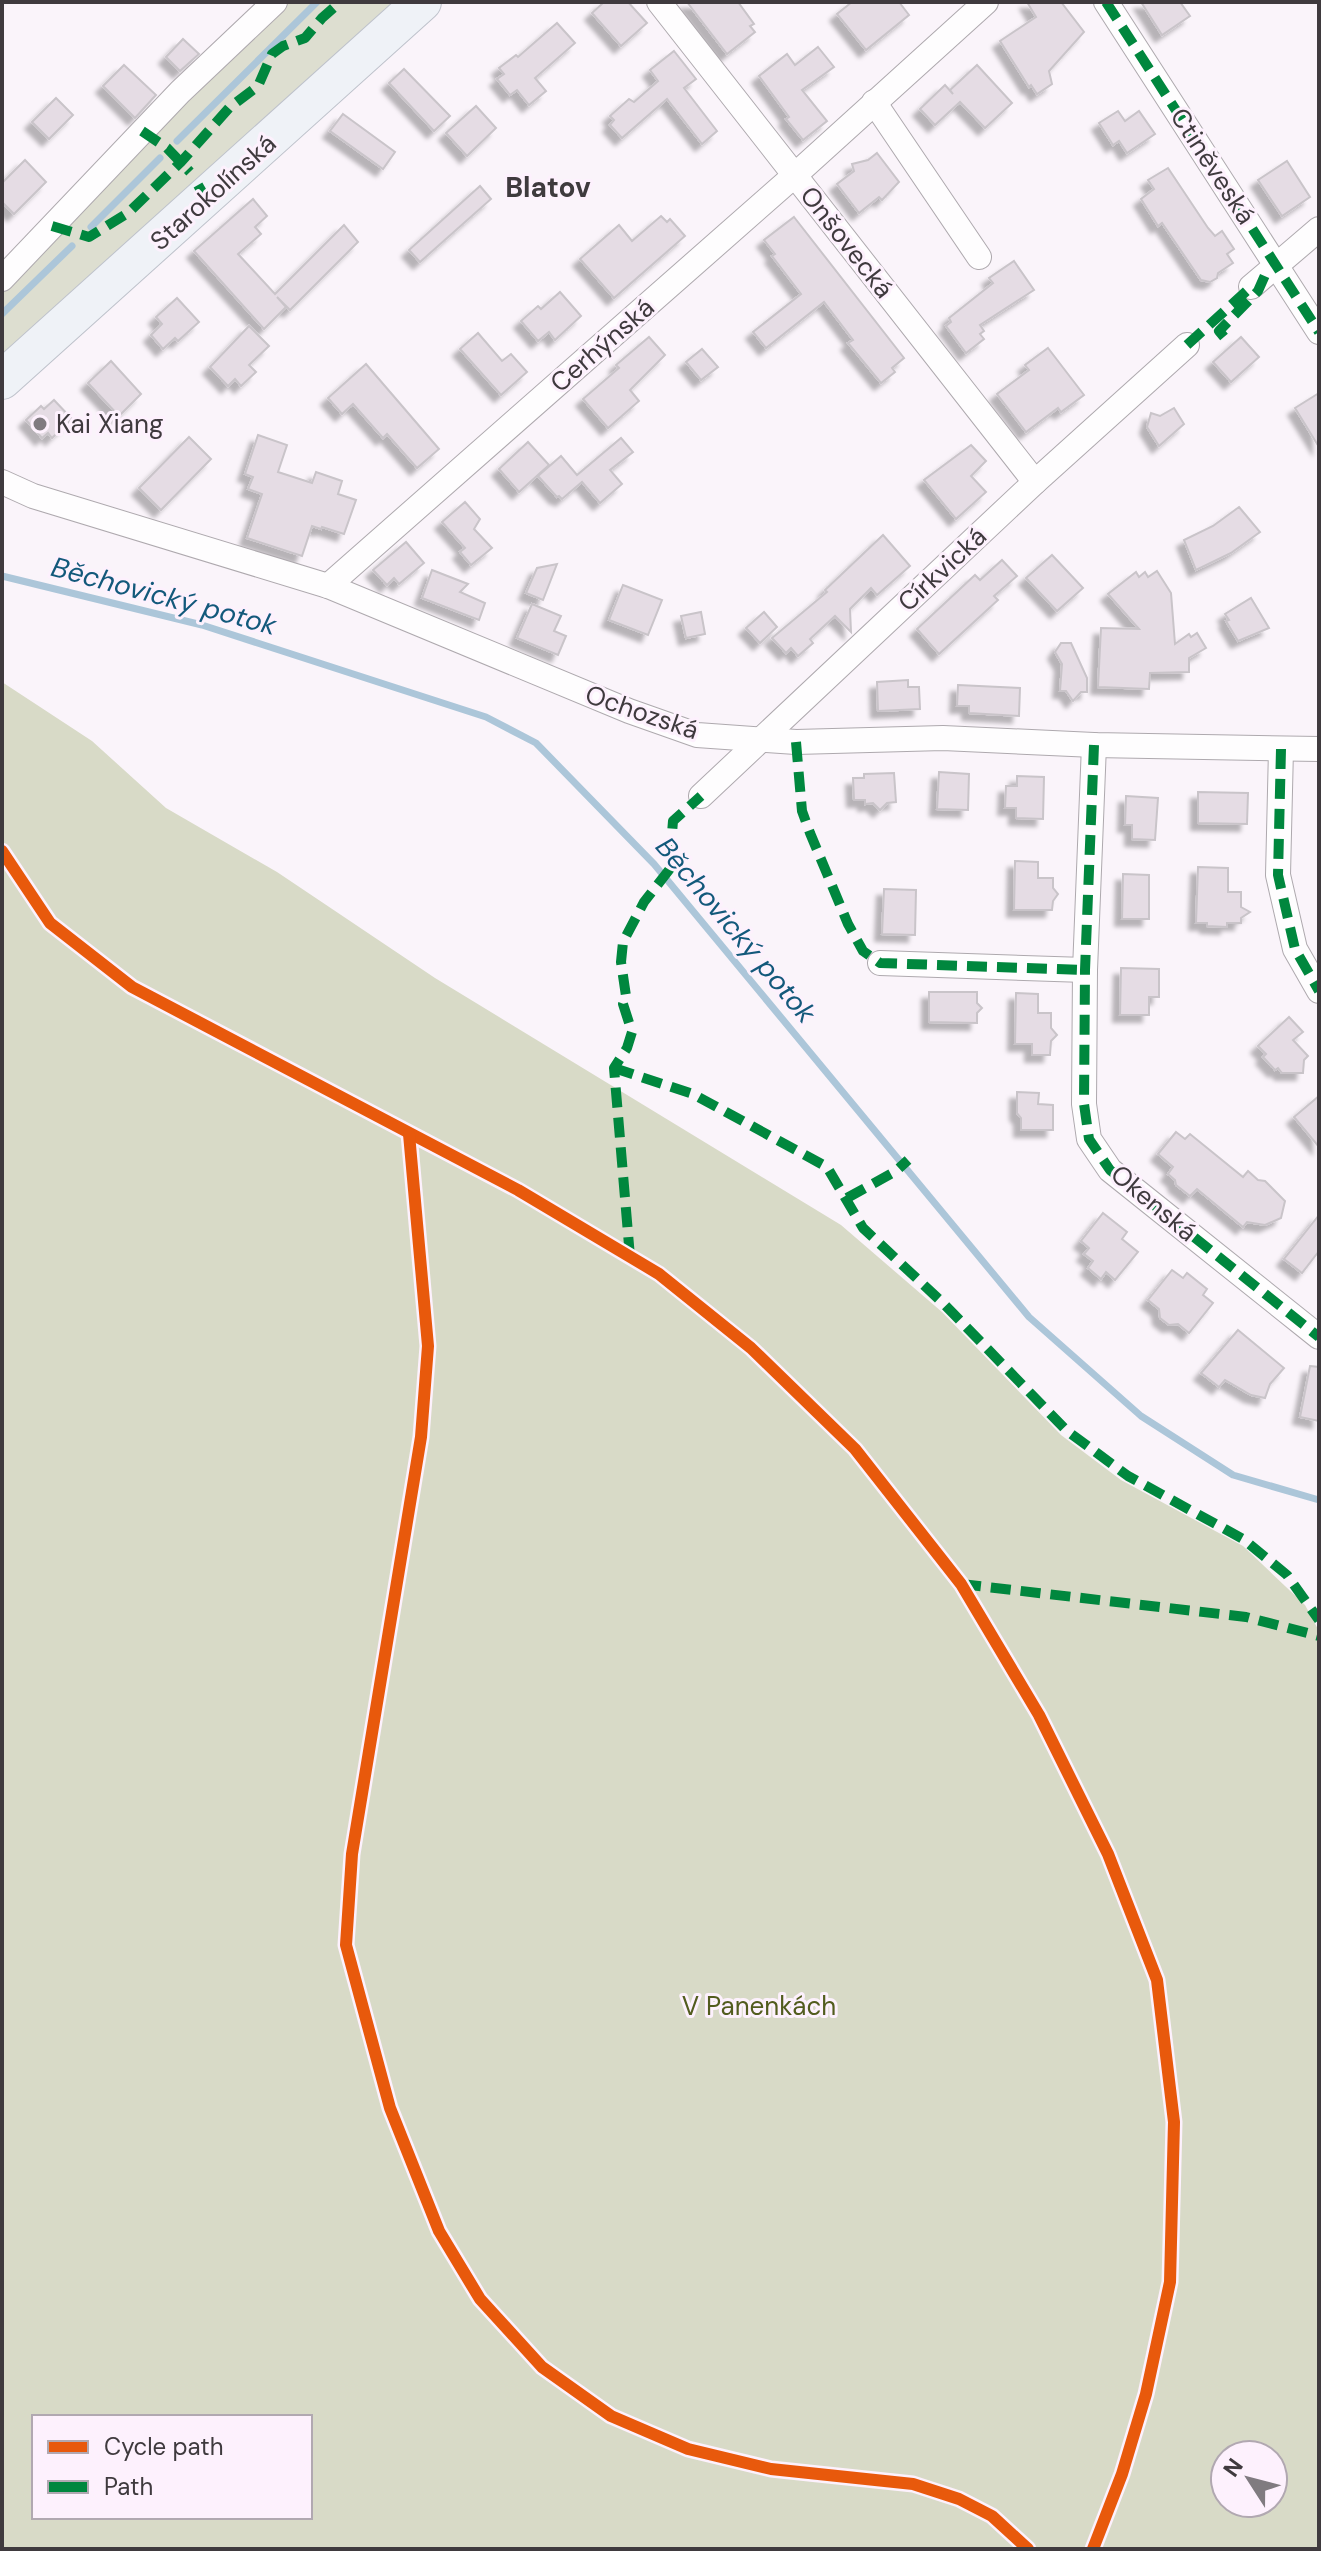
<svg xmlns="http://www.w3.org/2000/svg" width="1321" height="2551" viewBox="0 0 1321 2551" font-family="'DM Sans',sans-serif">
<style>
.green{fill:#ddded0}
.forest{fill:#d8dac7;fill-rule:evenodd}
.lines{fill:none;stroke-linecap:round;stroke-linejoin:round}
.stream{stroke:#acc6d9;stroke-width:7}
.building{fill:#e5dce4;stroke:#c9c4c9;stroke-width:2;filter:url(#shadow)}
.minor-casing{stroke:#aea9ae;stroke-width:26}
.primary-casing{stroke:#bec2cb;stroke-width:40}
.minor{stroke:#fefdfe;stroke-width:24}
.primary{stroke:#eff2f7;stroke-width:38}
.quiet{stroke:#00873e;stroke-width:10;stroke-dasharray:20 10;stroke-linecap:butt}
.cycleway-casing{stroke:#fdf1fd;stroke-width:17}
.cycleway{stroke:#e8590c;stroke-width:12}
.poi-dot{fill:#807b80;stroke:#fdf1fd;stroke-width:3}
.labels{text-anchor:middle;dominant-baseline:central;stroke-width:6;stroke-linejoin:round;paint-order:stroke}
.street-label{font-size:26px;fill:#3f3a3e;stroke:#fdf1fd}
.poi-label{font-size:26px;fill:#3f3a3e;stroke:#fdf1fd;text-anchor:start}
.park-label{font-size:26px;fill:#525c1e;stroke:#fdf1fd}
.neighbourhood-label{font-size:28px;font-weight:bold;fill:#3f3a3e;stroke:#fdf1fd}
.water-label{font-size:28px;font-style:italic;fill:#13597b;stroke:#fdf1fd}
</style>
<defs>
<filter id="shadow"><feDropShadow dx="-7" dy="7" stdDeviation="2" flood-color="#0004"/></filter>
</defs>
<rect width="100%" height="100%" fill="#faf4fa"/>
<polygon class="green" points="277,2 420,2 2,379 2,278"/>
<path class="forest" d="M 2,682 L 92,741 L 166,808 L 277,872 L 435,978 L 841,1225 L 942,1312 L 1061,1435 L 1121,1480 L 1243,1546 L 1305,1605 L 1319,1631 L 1319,2549 L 2,2549 ZM 34,2417 L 310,2417 L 310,2517 L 34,2517 ZM 1225,2455 L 1273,2455 L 1273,2503 L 1225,2503 Z"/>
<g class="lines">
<g class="stream">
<polyline points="177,141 317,2"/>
<polyline points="91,227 160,158"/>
<polyline points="2,314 72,246"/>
<polyline points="2,576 202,625 486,717 536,743 654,864 1029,1317 1141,1416 1233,1475 1319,1500"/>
</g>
</g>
<g class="building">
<polygon points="604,2 628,2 647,23 621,46 592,13"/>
<polygon points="687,2 738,2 754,24 750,26 755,32 727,54"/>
<polygon points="852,2 899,2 909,15 866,50 837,14"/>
<polygon points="1027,2 1061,2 1084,32 1049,71 1052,84 1037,94 1031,85 1029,87 1000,41 1036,17"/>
<polygon points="1141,2 1180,2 1190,16 1162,35"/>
<polygon points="557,23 575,43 535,78 546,91 529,105 517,90 510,95 497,79 504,74 499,68 516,55 518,57"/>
<polygon points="183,39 199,54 180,71 166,57"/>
<polygon points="818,47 834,67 802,90 827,121 803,140 786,119 789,117 759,76 787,54 795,65"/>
<polygon points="674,51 696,79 684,88 717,131 702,144 667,99 622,138 610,125 614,120 610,116 629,99 634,102 658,81 650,70"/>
<polygon points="124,65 156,95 135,118 103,86"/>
<polygon points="977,65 1012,103 985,128 960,102 935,125 920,109 945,85 953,94 950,90"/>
<polygon points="404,69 450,116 434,131 389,83"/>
<polygon points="56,98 73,115 49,139 32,122"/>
<polygon points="476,106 496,128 467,156 446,133"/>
<polygon points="1118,111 1125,121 1139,111 1155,134 1127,153 1119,141 1113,145 1099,123"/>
<polygon points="343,114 395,152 383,169 330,131"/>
<polygon points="877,153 899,182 882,200 879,197 859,213 837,184 854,171 852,164 868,160"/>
<polygon points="25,160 46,182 14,214 2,202 2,183"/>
<polygon points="1287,161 1310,197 1282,216 1258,180"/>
<polygon points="1168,168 1208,228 1215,236 1222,231 1234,249 1227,254 1233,263 1218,273 1217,278 1210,282 1201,280 1162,223 1158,226 1141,199 1154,189 1148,180"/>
<polygon points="480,186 491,199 420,262 409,250"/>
<polygon points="253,199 267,216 255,227 261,234 238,254 275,294 344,225 358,242 290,310 277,297 286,307 264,329 194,251"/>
<polygon points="661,216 667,222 670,219 685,236 614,298 580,259 619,225 632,241"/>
<polygon points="794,217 904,358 892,368 895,372 881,383 848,343 853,340 824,302 766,348 753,332 801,294 772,256 775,254 764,240"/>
<polygon points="1014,261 1034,290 980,325 984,331 980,334 984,339 966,353 946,326 951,322 949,318 993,283 989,278"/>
<polygon points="560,292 581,316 555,340 549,332 538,341 521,321 538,306 541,309"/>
<polygon points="177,298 199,322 178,341 175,338 163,349 151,335 162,324 156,317"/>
<polygon points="249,326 269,346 249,365 256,372 241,386 235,379 228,386 210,367"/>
<polygon points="478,333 502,361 511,354 527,372 501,395 460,349"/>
<polygon points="649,337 665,355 630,390 639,401 608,428 583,399 619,368 616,365"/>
<polygon points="1241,337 1259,357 1231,382 1213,362"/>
<polygon points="1048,348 1084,395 1061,412 1058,408 1026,432 997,394 1029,370 1025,365"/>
<polygon points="702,349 718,367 701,380 686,362"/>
<polygon points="111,361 141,394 119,416 88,383"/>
<polygon points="366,364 439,449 417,468 387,434 383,438 353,404 342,414 328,398"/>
<polygon points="1319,393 1319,447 1295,408"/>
<polygon points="54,400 72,419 52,438 48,433 42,438 26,420 41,406 44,409"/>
<polygon points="1174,408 1184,424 1159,446 1147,427 1151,413 1160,416"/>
<polygon points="258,435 287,445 278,472 312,483 316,472 342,481 338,494 356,500 344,534 322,527 321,529 312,526 302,556 247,538 262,494 248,489 253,477 245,474"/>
<polygon points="189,437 211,459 161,510 139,488"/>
<polygon points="621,438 633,452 610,470 622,484 600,503 582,482 562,499 559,496 557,497 538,476 561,456 577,475"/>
<polygon points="528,442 549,465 519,492 499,469"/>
<polygon points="971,445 986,461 971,476 986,492 956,519 924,480"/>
<polygon points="465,502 480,519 474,529 492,548 471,565 460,552 465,548 442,522"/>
<polygon points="1239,507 1260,532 1231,553 1196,570 1184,540 1213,526"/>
<polygon points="883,535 910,566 877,595 871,588 850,609 851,632 835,616 810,639 813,643 798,656 791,648 786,653 772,638 827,592 825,590"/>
<polygon points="406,542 424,563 399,584 394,578 387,585 373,570"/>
<polygon points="1052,555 1083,588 1057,611 1026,578"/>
<polygon points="1002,560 1017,576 994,596 998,600 939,654 917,629 975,575 980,580"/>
<polygon points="557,564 543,600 526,593 537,568"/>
<polygon points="432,570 468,584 460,592 485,603 479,620 422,598"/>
<polygon points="1157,571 1171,593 1175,644 1189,634 1191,637 1197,633 1206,648 1189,658 1189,672 1150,673 1149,689 1098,687 1101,628 1139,629 1108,594 1136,572 1139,577 1145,572 1148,577"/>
<polygon points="623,585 662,600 648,635 609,620"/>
<polygon points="1251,598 1269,628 1238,641 1226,621 1229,620 1225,614"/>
<polygon points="532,604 561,616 554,631 566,636 558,655 517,638"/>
<polygon points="701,612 705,634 686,638 681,616"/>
<polygon points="764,612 777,627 760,643 746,628"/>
<polygon points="1061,643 1071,643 1087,678 1087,692 1081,692 1073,701 1066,691 1060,691 1062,664 1055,652"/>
<polygon points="908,680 908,687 919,687 920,709 878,711 877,682"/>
<polygon points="958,685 1020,688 1019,716 969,713 969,706 957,706"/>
<polygon points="939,772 969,774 968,810 937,809"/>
<polygon points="894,773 896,802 887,803 880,810 873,803 865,804 865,800 854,800 853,778 864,778 864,774"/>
<polygon points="1017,776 1044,777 1043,819 1016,818 1016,808 1005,808 1006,786 1017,786"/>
<polygon points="1198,792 1248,793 1247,824 1198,823"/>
<polygon points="1126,796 1158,798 1155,840 1132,839 1132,825 1125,825"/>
<polygon points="1015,861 1038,862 1038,878 1053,878 1053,888 1058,894 1053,901 1052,910 1014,910"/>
<polygon points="1198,867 1228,868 1228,892 1241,892 1241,907 1250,912 1241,918 1241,923 1227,923 1227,927 1207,926 1207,923 1196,923"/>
<polygon points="1123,874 1149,875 1149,919 1122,919"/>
<polygon points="884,889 916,890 915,935 882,934"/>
<polygon points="1121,968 1159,969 1159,997 1149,997 1149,1015 1120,1015"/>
<polygon points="929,992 977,992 977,1003 982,1008 977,1013 977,1023 929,1022"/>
<polygon points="1016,993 1038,994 1038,1013 1051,1013 1051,1028 1057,1035 1051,1041 1050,1055 1032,1055 1032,1044 1015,1044"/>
<polygon points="1289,1017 1303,1032 1293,1040 1308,1056 1304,1060 1303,1073 1282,1073 1278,1068 1275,1070 1263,1057 1266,1054 1258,1046"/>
<polygon points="1017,1092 1039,1093 1038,1104 1053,1105 1053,1130 1021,1130 1021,1118 1017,1113"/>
<polygon points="1319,1096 1319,1147 1294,1117"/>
<polygon points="1176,1132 1185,1139 1190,1134 1243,1177 1248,1171 1258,1180 1265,1181 1285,1201 1281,1218 1265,1225 1247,1222 1243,1227 1197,1189 1190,1196 1176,1185 1175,1180 1168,1174 1173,1167 1158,1154"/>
<polygon points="1103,1213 1127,1232 1122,1239 1138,1252 1115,1280 1106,1272 1101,1279 1088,1268 1093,1261 1084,1254 1089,1248 1081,1241"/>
<polygon points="1319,1215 1319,1251 1302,1273 1284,1259"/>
<polygon points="1172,1270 1183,1278 1187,1273 1207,1289 1203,1295 1213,1303 1189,1333 1178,1324 1169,1325 1160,1318 1159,1309 1148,1300"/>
<polygon points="1238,1330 1284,1368 1270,1384 1265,1398 1251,1395 1225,1380 1219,1387 1201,1373"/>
<polygon points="1310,1366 1319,1367 1319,1421 1300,1417"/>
</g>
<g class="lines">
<defs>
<g id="minor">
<polyline points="659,2 1035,482"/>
<polyline points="1106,2 1319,332"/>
<polyline points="874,102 979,257"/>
<polyline points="2,279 180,92 275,2"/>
<polyline points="1251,287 1319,229"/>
<polyline points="2,482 33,496 328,586 629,711 697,735 796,742 943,738 1094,745 1319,749"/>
<polyline points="328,586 795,175 986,2"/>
<polyline points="1094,745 1085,970 1084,1104 1089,1139 1110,1170 1319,1337"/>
<polyline points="1281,749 1278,875 1295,949 1319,991"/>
<polyline points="701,796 1035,482 1187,345"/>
<polyline points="880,963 1085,970"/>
</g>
<polyline id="primary" points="2,380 422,2"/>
</defs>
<use href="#minor" class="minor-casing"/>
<use href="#primary" class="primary-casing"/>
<use href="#minor" class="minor"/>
<use href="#primary" class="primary"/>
<g class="quiet">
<polyline points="1106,2 1319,332"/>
<polyline points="142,131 167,148 190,172"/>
<polyline points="198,185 206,199"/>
<polyline points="52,226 89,237 128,213 181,162 229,108 258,86 272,54 283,46 305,38 322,18 340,2"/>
<polyline points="1224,337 1219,331 1258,291 1266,273"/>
<polyline points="1187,345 1251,287"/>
<polyline points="796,742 802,811 810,833 848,924 863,951 880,963 1085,970"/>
<polyline points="1094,745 1085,970 1084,1104 1089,1139 1110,1170 1319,1337"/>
<polyline points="1281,749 1278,875 1295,949 1319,991"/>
<polyline points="614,1068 693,1094 827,1167 863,1228 944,1304 1066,1430 1128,1476 1243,1539 1287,1575 1319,1620"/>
<polyline points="847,1198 896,1171 908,1160"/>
<polyline points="630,1257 614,1068 627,1048 632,1032 623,1004 626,996 621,962 623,942 644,902 669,870 673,821 701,796"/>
<polyline points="961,1584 1246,1617 1319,1636"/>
</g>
<defs>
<g id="cycleway">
<polyline points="2,851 50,923 132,987 518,1190 659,1274 751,1348 855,1449 961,1584 1039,1715 1108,1854 1157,1980 1174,2122 1170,2282 1146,2394 1122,2474 1093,2549"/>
<polyline points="409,1134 428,1346 421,1437 352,1854 346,1945 390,2108 439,2231 480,2299 542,2367 611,2416 688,2449 771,2469 913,2484 959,2499 992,2516 1028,2549"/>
</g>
</defs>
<use href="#cycleway" class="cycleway-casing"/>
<use href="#cycleway" class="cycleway"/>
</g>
<circle class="poi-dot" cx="40" cy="424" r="8"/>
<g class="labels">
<g class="street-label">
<text transform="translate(1213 166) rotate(57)">Ctiněveská</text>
<text transform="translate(213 192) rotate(-42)">Starokolínská</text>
<text transform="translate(847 242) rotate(52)">Onšovecká</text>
<text transform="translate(602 345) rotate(-41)">Cerhýnská</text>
<text transform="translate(942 569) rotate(-43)">Církvická</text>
<text transform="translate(642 712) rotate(19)">Ochozská</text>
<text transform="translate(1154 1203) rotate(40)">Okenská</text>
</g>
<g class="poi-label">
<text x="56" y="424">Kai Xiang</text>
</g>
<g class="park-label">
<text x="759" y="2006">V Panenkách</text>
</g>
<g class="neighbourhood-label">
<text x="548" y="187">Blatov</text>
</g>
<g class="water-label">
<text transform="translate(164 596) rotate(15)">Běchovický potok</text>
<text transform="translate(736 930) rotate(50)">Běchovický potok</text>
</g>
</g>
<rect width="1321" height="2551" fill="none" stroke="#3f3a3e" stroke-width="8"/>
<rect x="32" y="2415" width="280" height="104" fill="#fdf1fd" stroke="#b1a8b1" stroke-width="2"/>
<rect x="48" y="2441" width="40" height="12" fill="#e8590c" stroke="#b1a8b1" stroke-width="2"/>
<text x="104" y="2455" font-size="24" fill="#3f3a3e">Cycle path</text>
<rect x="48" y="2481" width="40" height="12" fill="#00873e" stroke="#b1a8b1" stroke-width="2"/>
<text x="104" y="2495" font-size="24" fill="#3f3a3e">Path</text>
<g transform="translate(1249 2479) rotate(306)"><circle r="38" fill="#fdf1fd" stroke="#b1a8b1" stroke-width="2"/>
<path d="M0-6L14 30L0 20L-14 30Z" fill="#807b80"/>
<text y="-12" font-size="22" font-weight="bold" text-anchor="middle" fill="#3f3a3e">N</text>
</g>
</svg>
